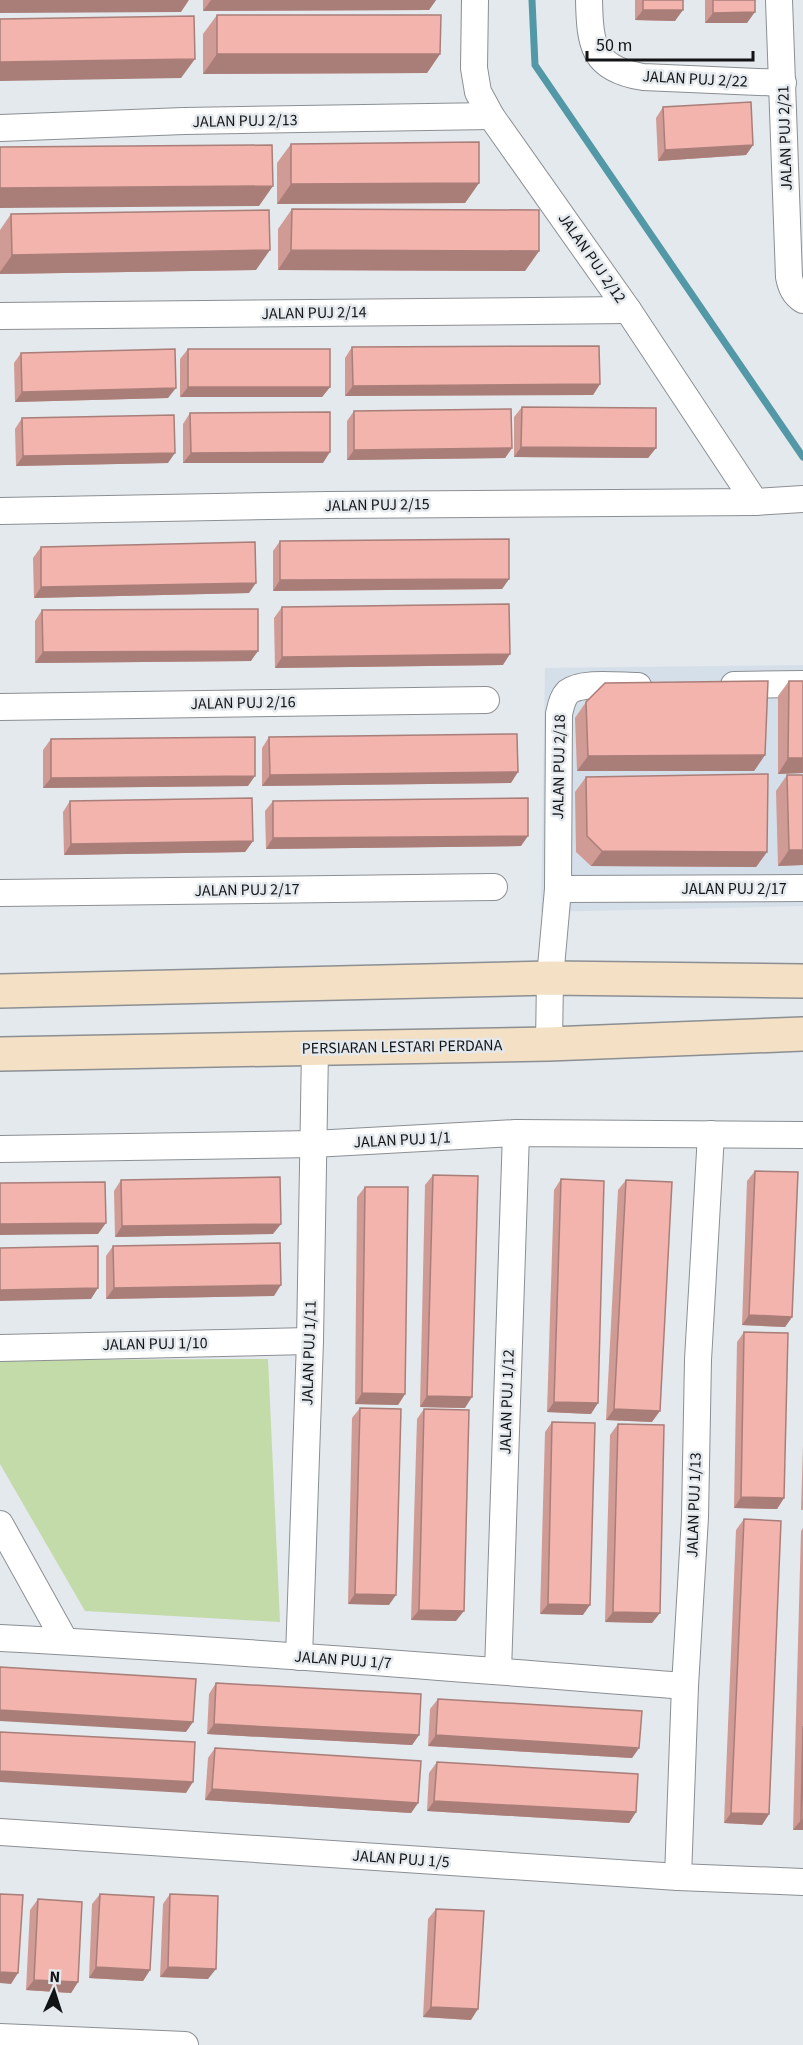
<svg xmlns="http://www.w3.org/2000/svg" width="803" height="2045" viewBox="0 0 803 2045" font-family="'Source Sans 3',sans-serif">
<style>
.built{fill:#d4dfe9}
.green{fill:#c3daa9}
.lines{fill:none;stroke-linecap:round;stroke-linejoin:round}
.stream{stroke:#5398a7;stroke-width:7}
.minor-casing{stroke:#8b8f93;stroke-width:28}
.secondary-casing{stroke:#8b8f93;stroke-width:36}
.minor{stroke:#fff;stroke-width:26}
.secondary{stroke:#f4e0c4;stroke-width:33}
.wall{fill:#d09b95}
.shaded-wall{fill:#a97e79}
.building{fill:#f2b4ad;stroke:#a97e79;stroke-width:1.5}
.labels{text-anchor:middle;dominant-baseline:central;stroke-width:5;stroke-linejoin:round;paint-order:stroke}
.street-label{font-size:16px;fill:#121315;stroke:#e4e9ed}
</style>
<rect width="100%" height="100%" fill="#e4e9ed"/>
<polygon class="built" points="803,665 803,906 541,912 545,668"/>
<polygon class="green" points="268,1359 280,1622 85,1611 0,1464 0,1360"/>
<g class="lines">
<polyline class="stream" points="532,0 535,65 803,457"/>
<defs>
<g id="minor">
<polyline points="475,0 474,68 478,92 491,116 628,310 755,502"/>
<path d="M 589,0 C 590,46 593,69 643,77 L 783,83"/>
<path d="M 779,0 L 789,277 C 791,287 794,294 803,300"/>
<polyline points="0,128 184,121 491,116"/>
<polyline points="0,316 628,310"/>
<polyline points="0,511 329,505 755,502 803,499"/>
<polyline points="734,685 803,684"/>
<polyline points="0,707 486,700"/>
<polyline points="558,889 803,888"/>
<polyline points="0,893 494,887"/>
<path d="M 549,1044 L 550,978 L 558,889 L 559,714 C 561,706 562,698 568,692 C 582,681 620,686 638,686"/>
<polyline points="0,1149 313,1144 516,1133 803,1135"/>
<polyline points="0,1348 310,1341"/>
<polyline points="0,1524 65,1641"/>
<path d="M 0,1638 C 229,1650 457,1668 685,1686"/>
<polyline points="299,1657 310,1341 315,1049"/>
<polyline points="498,1671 516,1133"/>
<polyline points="0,1832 678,1877 803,1882"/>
<polyline points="678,1877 685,1686 695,1517 698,1360 711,1134"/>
<polyline points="0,2037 185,2045"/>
</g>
<g id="secondary">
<polyline points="0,991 550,978 803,981"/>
<polyline points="0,1054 549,1044 803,1034"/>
</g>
</defs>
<use href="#minor" class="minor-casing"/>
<use href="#secondary" class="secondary-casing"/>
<use href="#minor" class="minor"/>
<use href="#secondary" class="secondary"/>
</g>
<g class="wall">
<polygon points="203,0 436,0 429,10 203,11"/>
<polygon points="635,0 683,0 675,21 635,20"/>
<polygon points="705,0 755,0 747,23 705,23"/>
<polygon points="217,15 440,54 427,73 203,74 203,34"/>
<polygon points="663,107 753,145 746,155 658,161 656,118"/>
<polygon points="291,144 479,183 465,203 277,204 277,163"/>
<polygon points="292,209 539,251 525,271 278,270 278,229"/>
<polygon points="11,214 256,270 0,274 0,230"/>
<polygon points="352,347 600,384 593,395 345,396 345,358"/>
<polygon points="188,349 330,387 322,397 180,397 180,359"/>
<polygon points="21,353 168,398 15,402 14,363"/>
<polygon points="522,407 656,448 648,458 514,457 514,417"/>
<polygon points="354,411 512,448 505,458 347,460 347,421"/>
<polygon points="190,413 323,463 183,463 183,424"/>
<polygon points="22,418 168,463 16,466 15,429"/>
<polygon points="280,541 509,579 502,589 273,591 273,551"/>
<polygon points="41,547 249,593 34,598 33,558"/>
<polygon points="282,607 503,665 275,668 274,618"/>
<polygon points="42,610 251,661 35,663 35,621"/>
<polygon points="789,681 803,773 778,774 778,696"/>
<polygon points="586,702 765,755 754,771 577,771 575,718"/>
<polygon points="269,737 511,783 262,786 262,748"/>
<polygon points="51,739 248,786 43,788 43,750"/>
<polygon points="787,775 803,865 778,866 776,791"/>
<polygon points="586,777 767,852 756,867 591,866 576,852 575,792"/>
<polygon points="70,801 253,841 245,852 64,855 63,812"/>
<polygon points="273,801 521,846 266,849 265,811"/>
<polygon points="755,1171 792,1317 785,1327 742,1325 747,1181"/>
<polygon points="433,1175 465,1408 420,1407 425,1185"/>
<polygon points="561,1179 591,1414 547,1412 554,1190"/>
<polygon points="121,1180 273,1234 115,1237 114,1191"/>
<polygon points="626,1180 652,1422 606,1420 618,1190"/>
<polygon points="365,1187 405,1394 398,1405 355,1404 357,1197"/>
<polygon points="113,1246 274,1296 106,1299 106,1256"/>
<polygon points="744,1332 784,1498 777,1509 734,1508 737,1342"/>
<polygon points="360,1408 389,1605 348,1604 352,1418"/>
<polygon points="424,1409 456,1621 411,1620 417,1419"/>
<polygon points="552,1422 583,1615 540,1614 545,1432"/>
<polygon points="618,1424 652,1623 605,1622 610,1435"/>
<polygon points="803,1445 803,1510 801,1510"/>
<polygon points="744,1519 769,1814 762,1825 724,1823 736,1530"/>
<polygon points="803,1528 803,1830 793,1830 801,1531"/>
<polygon points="216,1683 419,1735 412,1745 207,1734 209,1694"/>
<polygon points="438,1699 639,1748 632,1758 428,1746 430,1709"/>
<polygon points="215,1748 418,1803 411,1813 205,1800 208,1758"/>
<polygon points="437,1762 636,1812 629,1823 427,1811 429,1773"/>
<polygon points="100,1894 150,1970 143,1981 89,1978 92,1904"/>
<polygon points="170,1894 208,1979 160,1977 163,1904"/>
<polygon points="38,1899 78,1982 71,1993 26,1990 30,1910"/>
<polygon points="436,1909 471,2020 423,2017 428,1919"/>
</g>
<g class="shaded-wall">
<polygon points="0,0 189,0 181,12 0,13"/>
<polygon points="211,0 436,0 429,10 203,11"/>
<polygon points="643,10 683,10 675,21 635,20"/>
<polygon points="755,12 747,23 705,23 713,13"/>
<polygon points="217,54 440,54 427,73 203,74"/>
<polygon points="195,59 181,78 0,81 0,62"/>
<polygon points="753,145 746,155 658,161 665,150"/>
<polygon points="479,183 465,203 277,204 291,184"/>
<polygon points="273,186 259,206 0,208 0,188"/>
<polygon points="270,250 256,270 0,274 0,272 12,255"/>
<polygon points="291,250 539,251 525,271 278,270"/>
<polygon points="600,384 593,395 345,396 353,386"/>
<polygon points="188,387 330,387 322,397 180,397"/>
<polygon points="176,388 168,398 15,402 22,392"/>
<polygon points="521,447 656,448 648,458 514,457"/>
<polygon points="512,448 505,458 347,460 354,450"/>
<polygon points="330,452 323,463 183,463 191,453"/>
<polygon points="175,453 168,463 16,466 23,456"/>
<polygon points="509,579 502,589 273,591 280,580"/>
<polygon points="256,583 249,593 34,598 41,587"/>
<polygon points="258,651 251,661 35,663 43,652"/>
<polygon points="510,654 503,665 275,668 282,657"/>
<polygon points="765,755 754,771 577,771 588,756"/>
<polygon points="788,758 803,758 803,773 778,774"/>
<polygon points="518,772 511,783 262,786 270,775"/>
<polygon points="255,776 248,786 43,788 51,778"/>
<polygon points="528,836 521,846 266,849 273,838"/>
<polygon points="253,841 245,852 64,855 71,844"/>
<polygon points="789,850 803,850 803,865 778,866"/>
<polygon points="602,851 767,852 756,867 591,866"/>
<polygon points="106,1223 98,1234 0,1235 0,1224"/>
<polygon points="281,1224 273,1234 115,1237 122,1226"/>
<polygon points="281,1285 274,1296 106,1299 114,1288"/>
<polygon points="98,1288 91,1299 0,1301 0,1290"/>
<polygon points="749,1315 792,1317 785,1327 742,1325"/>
<polygon points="362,1393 405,1394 398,1405 355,1404"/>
<polygon points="427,1396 472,1397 465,1408 420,1407"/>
<polygon points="554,1402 598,1403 591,1414 547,1412"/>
<polygon points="614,1409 660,1411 652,1422 606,1420"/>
<polygon points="741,1497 784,1498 777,1509 734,1508"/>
<polygon points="355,1594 396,1595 389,1605 348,1604"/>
<polygon points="548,1604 590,1605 583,1615 540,1614"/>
<polygon points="419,1610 464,1611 456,1621 411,1620"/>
<polygon points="613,1612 660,1613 652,1623 605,1622"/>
<polygon points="0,1710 193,1722 186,1732 0,1721"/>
<polygon points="214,1724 419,1735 412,1745 207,1734"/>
<polygon points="436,1735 639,1748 632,1758 428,1746"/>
<polygon points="0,1771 193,1782 186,1793 0,1782"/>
<polygon points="212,1789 418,1803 411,1813 205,1800"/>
<polygon points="434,1801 636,1812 629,1823 427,1811"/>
<polygon points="731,1813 769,1814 762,1825 724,1823"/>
<polygon points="801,1820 803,1820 803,1830 793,1830"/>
<polygon points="96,1967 150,1970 143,1981 89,1978"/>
<polygon points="168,1967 216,1969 208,1979 160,1977"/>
<polygon points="0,1972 18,1973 11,1984 0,1983"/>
<polygon points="34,1980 78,1982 71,1993 26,1990"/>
<polygon points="431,2007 478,2009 471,2020 423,2017"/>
</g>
<g class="building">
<rect x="643" y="0" width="40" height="10"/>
<polygon points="713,0 755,0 755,12 713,13"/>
<polygon points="217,15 441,15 440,54 217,54"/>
<polygon points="194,16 195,59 0,62 0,19"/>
<polygon points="751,102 753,145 665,150 663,107"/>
<polygon points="479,142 479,183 291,184 291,144"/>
<polygon points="272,145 273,186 0,188 0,147"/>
<polygon points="292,209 539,210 539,251 291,250"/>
<polygon points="269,210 270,250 12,255 11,214"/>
<polygon points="599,346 600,384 353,386 352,347"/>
<polygon points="175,349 176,388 22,392 21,353"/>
<rect x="188" y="349" width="142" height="38"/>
<polygon points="522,407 656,408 656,448 521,447"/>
<polygon points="511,409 512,448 354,450 354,411"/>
<polygon points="330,412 330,452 191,453 190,413"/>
<polygon points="174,415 175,453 23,456 22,418"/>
<polygon points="509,539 509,579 280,580 280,541"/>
<polygon points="255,542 256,583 41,587 41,547"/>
<polygon points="509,604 510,654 282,657 282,607"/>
<polygon points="258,609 258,651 43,652 42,610"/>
<polygon points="768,681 765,755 588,756 586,702 605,683"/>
<polygon points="789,681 803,681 803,758 788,758"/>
<polygon points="517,734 518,772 270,775 269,737"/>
<polygon points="255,737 255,776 51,778 51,739"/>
<polygon points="768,774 767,852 602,851 587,836 586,777"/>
<polygon points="787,775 803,775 803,850 789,850"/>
<polygon points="252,798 253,841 71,844 70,801"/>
<polygon points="528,798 528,836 273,838 273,801"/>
<polygon points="755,1171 798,1172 792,1317 749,1315"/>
<polygon points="433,1175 478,1176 472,1397 427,1396"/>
<polygon points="280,1177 281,1224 122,1226 121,1180"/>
<polygon points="561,1179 604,1181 598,1403 554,1402"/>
<polygon points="626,1180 672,1182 660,1411 614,1409"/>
<polygon points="105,1182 106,1223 0,1224 0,1183"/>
<polygon points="365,1187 408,1187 405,1394 362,1393"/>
<polygon points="280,1243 281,1285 114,1288 113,1246"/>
<polygon points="98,1246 98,1288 0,1290 0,1248"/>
<polygon points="744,1332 788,1333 784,1498 741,1497"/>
<polygon points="360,1408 401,1409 396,1595 355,1594"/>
<polygon points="424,1409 469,1410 464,1611 419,1610"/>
<polygon points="552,1422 595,1423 590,1605 548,1604"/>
<polygon points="618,1424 664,1425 660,1613 613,1612"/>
<polygon points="744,1519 781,1521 769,1814 731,1813"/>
<polygon points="0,1667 196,1679 193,1722 0,1710"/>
<polygon points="216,1683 421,1694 419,1735 214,1724"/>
<polygon points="438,1699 642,1711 639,1748 436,1735"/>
<polygon points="803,1726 803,1820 801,1820"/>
<polygon points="0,1732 195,1742 193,1782 0,1771"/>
<polygon points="215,1748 421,1761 418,1803 212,1789"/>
<polygon points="437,1762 638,1774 636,1812 434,1801"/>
<polygon points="0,1894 23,1895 18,1973 0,1972"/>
<polygon points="100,1894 154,1897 150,1970 96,1967"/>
<polygon points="170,1894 218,1896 216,1969 168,1967"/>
<polygon points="38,1899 82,1902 78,1982 34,1980"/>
<polygon points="436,1909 484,1911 478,2009 431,2007"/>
</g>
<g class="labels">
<g class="street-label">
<text transform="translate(695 79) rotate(3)">JALAN PUJ 2/22</text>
<text transform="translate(245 121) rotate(-1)">JALAN PUJ 2/13</text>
<text transform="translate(785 138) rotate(-92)">JALAN PUJ 2/21</text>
<text transform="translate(592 258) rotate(55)">JALAN PUJ 2/12</text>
<text transform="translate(314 313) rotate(-1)">JALAN PUJ 2/14</text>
<text transform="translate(377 505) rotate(-1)">JALAN PUJ 2/15</text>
<text transform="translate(243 703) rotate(-1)">JALAN PUJ 2/16</text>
<text transform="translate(559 767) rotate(-89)">JALAN PUJ 2/18</text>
<text x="734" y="889">JALAN PUJ 2/17</text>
<text transform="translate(247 890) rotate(-1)">JALAN PUJ 2/17</text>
<text transform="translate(402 1047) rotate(-1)">PERSIARAN LESTARI PERDANA</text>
<text transform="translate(402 1140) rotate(-3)">JALAN PUJ 1/1</text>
<text transform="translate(155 1344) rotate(-1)">JALAN PUJ 1/10</text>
<text transform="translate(309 1353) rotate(-88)">JALAN PUJ 1/11</text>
<text transform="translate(507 1402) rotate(-88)">JALAN PUJ 1/12</text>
<text transform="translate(694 1505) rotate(-88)">JALAN PUJ 1/13</text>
<text transform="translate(343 1660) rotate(4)">JALAN PUJ 1/7</text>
<text transform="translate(401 1859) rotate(4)">JALAN PUJ 1/5</text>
</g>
</g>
<g transform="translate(54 1991) rotate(3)" stroke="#e4e9ed" stroke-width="4.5" paint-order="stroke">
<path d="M0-4.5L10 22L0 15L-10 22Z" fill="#121315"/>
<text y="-9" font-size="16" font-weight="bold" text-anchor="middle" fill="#121315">N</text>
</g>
<path d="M587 51v9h166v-9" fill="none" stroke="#121315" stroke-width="3"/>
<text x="596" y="51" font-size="18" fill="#121315" stroke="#e4e9ed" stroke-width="4.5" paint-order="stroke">50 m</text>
</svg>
